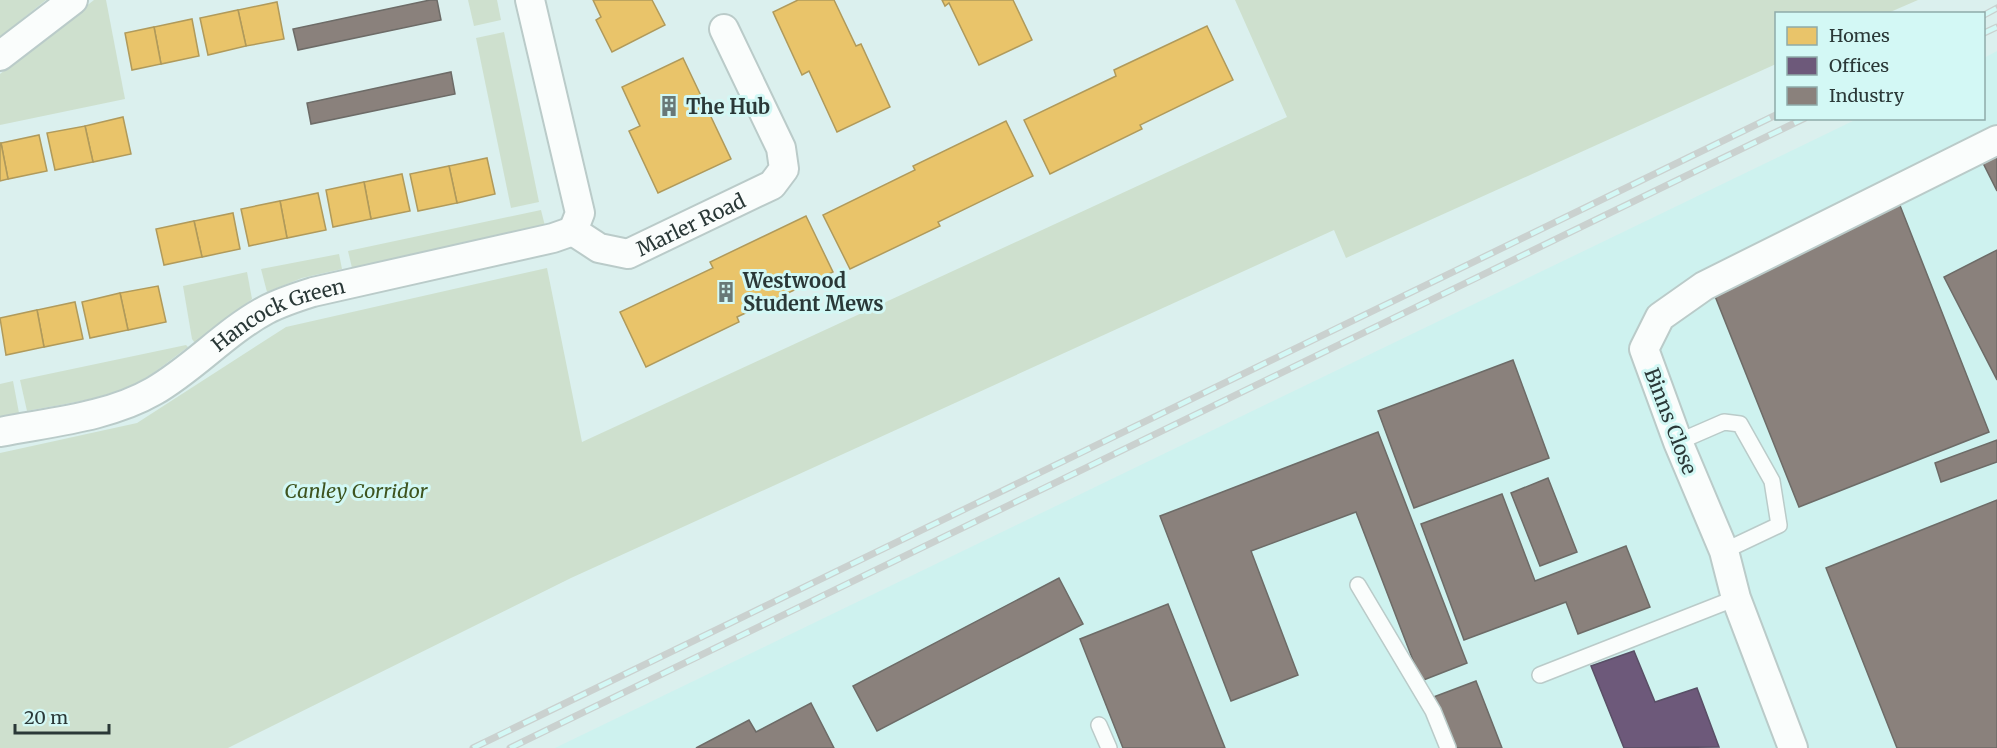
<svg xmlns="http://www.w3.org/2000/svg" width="1997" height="748" viewBox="0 0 1997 748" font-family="Merriweather,serif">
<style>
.built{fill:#cef2ef}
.green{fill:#cee0ce}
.homes{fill:#e9c46a;stroke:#b09a5b;stroke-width:1.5}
.offices{fill:#6d597a;stroke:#594f66;stroke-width:1.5}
.industry{fill:#8a817c;stroke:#6d6b67;stroke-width:1.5}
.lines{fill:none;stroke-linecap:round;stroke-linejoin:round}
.service-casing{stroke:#bacbc9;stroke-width:18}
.minor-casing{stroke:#bacbc9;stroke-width:32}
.service{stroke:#fafdfc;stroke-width:15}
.minor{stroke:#fafdfc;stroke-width:28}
.rail-casing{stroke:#cad1cf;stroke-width:7}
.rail{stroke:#d3f8f5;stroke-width:4.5;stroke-dasharray:14;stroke-linecap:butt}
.labels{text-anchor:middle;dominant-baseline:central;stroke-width:6;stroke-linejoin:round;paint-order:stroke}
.poi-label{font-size:20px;font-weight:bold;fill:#2a3837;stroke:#d3f8f5;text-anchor:start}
.street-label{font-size:20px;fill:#2a3837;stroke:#d3f8f5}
.park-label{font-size:20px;font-style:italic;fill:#3e541f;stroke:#d3f8f5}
</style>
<rect width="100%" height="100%" fill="#dbf0ee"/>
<polygon class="built" points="1997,51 1997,748 555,748 1857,119 1984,118 1984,58"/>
<g class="green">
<polygon points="0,0 46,0 0,37"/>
<polygon points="94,0 106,0 125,99 0,125 0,74"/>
<polygon points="468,0 497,0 501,20 474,26"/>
<polygon points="1235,0 1918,0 1888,13 1776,14 1776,64 1346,258 1334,230 571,578 228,748 0,748 0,453 137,423 286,327 547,268 582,442 1287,117"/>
<polygon points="504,32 539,202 511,208 476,38"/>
<polygon points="541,210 545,226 352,268 348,251"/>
<polygon points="339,254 342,269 302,278 267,292 261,269"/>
<polygon points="247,272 252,299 195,343 192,339 183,286"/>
<path d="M 186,345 L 188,347 C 174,357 161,368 147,377 C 111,399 67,403 27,411 L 20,380 Z"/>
<polygon points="13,381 19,413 0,417 0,384"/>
</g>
<g class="homes">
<polygon points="593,0 652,0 665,25 612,52 596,20 601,17"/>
<polygon points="798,0 834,0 856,46 861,44 890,107 837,132 809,71 802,75 773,12"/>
<polygon points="942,0 1013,0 1032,40 979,65 949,3 945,6"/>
<polygon points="277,2 284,39 246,46 238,10"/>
<polygon points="238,10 246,46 208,55 200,18"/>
<polygon points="192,19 199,56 161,64 154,27"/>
<polygon points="1207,26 1233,80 1140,125 1142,129 1050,174 1024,120 1116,76 1114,70"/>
<polygon points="154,27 161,64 132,70 125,33"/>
<polygon points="683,58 731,159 658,193 629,131 640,126 622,87"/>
<polygon points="123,117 131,154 93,162 85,126"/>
<polygon points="1006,121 1033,176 938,222 940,226 850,269 823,215 915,170 913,166"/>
<polygon points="85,126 93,162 55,170 47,133"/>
<polygon points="39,135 47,171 8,179 1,143"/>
<polygon points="1,143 8,179 0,181 0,143"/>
<polygon points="487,158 495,194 457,203 449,166"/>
<polygon points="449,166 457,203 418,211 410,174"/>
<polygon points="402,174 410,211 371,219 364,182"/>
<polygon points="364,182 371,219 333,227 326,190"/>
<polygon points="318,193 326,230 287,238 280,201"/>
<polygon points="280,201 287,238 249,246 241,209"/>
<polygon points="233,213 240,249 202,257 194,221"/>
<polygon points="806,216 833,272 737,317 739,322 646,367 620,312 713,268 710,262"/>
<polygon points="194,221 202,257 164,265 156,229"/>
<polygon points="158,286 166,322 128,330 120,293"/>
<polygon points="120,293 128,330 90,338 82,302"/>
<polygon points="75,302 83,339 44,347 37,310"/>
<polygon points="37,310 44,347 6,355 0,318"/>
</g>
<polygon class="offices" points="1634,651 1655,702 1697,688 1719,747 1624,748 1591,666"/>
<g class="industry">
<polygon points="430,0 437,0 441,20 298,50 293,29"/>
<polygon points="451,72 455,94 311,124 307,103"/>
<polygon points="1997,156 1997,191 1983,163"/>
<polygon points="1899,203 1989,432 1799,507 1715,296"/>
<polygon points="1997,250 1997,380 1944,277"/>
<polygon points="1513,360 1549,458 1414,508 1378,411"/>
<polygon points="1378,432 1467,663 1421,681 1356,512 1251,551 1298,675 1231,701 1160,516"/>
<polygon points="1997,440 1997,462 1941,482 1935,463"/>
<polygon points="1548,478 1577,552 1540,566 1511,493"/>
<polygon points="1502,494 1535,581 1626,546 1650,607 1578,634 1566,602 1464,640 1421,524"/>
<polygon points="1997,500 1997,748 1897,748 1826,568"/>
<polygon points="1059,578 1083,624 877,731 853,686"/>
<polygon points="1168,604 1225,748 1123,748 1080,639"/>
<polygon points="1476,681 1502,748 1450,748 1431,698"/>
<polygon points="811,703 834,748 696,748 749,720 756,732"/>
</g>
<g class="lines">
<defs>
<g id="service">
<polyline points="1678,442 1724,422 1740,424 1772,481 1779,525 1724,551"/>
<polyline points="1358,585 1433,711 1448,748"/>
<polyline points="1540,675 1736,598"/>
<polyline points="1099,725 1109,748"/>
</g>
<g id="minor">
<polyline points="530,0 580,213 573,231"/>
<polyline points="0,56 73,0"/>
<path id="s1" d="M 573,231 L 599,248 L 628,254 L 772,185 L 784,169 L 781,148 L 724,29"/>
<path id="s2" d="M 0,432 C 51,422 109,417 154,391 C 194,368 225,332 266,310 C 281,302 297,297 313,292 L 553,238 L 573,231"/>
<polyline points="1793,748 1736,598 1724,551 1678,442 1644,349 1660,317 1704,286 1997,140"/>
</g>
</defs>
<use href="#service" class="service-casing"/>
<use href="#minor" class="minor-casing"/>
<use href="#service" class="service"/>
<use href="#minor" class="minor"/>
<defs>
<g id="rail">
<polyline points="1984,15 1997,8"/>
<polyline points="1984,33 1997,27"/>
<polyline points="473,748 1776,115"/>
<polyline points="510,748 1805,118"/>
</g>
</defs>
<use href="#rail" class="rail-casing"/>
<use href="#rail" class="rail"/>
</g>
<defs>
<symbol id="building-bare" viewBox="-9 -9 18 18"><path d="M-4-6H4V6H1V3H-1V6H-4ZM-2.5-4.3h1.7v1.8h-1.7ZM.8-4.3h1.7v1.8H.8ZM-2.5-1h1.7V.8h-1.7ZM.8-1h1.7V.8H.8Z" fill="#687877" stroke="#d3f8f5" stroke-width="2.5" paint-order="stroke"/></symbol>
</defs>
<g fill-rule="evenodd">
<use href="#building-bare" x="654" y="91" width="30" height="30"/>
<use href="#building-bare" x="711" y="277" width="30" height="30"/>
</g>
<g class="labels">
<g class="poi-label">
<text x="686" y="106">The Hub</text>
<text x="743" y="280">Westwood<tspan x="743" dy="23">Student Mews</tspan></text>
</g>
<g class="street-label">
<text stroke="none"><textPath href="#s1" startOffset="130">Marler Road</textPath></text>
<text stroke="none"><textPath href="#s2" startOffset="308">Hancock Green</textPath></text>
<text transform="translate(1671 421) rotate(69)">Binns Close</text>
</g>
<g class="park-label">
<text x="356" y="490">Canley Corridor</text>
</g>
</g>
<rect x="1775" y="12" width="210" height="108" fill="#d3f8f5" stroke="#8faba9" stroke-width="1.5"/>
<rect x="1787" y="27" width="30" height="18" fill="#e9c46a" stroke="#8faba9" stroke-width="1.5"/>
<text x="1829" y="42" font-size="18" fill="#2a3837">Homes</text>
<rect x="1787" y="57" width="30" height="18" fill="#6d597a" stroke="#8faba9" stroke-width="1.5"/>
<text x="1829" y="72" font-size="18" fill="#2a3837">Offices</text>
<rect x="1787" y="87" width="30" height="18" fill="#8a817c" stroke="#8faba9" stroke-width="1.5"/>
<text x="1829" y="102" font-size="18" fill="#2a3837">Industry</text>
<path d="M15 724v9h94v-9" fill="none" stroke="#2a3837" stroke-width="3"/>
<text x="24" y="724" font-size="18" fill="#2a3837" stroke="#d3f8f5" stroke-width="4.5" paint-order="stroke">20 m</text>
</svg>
